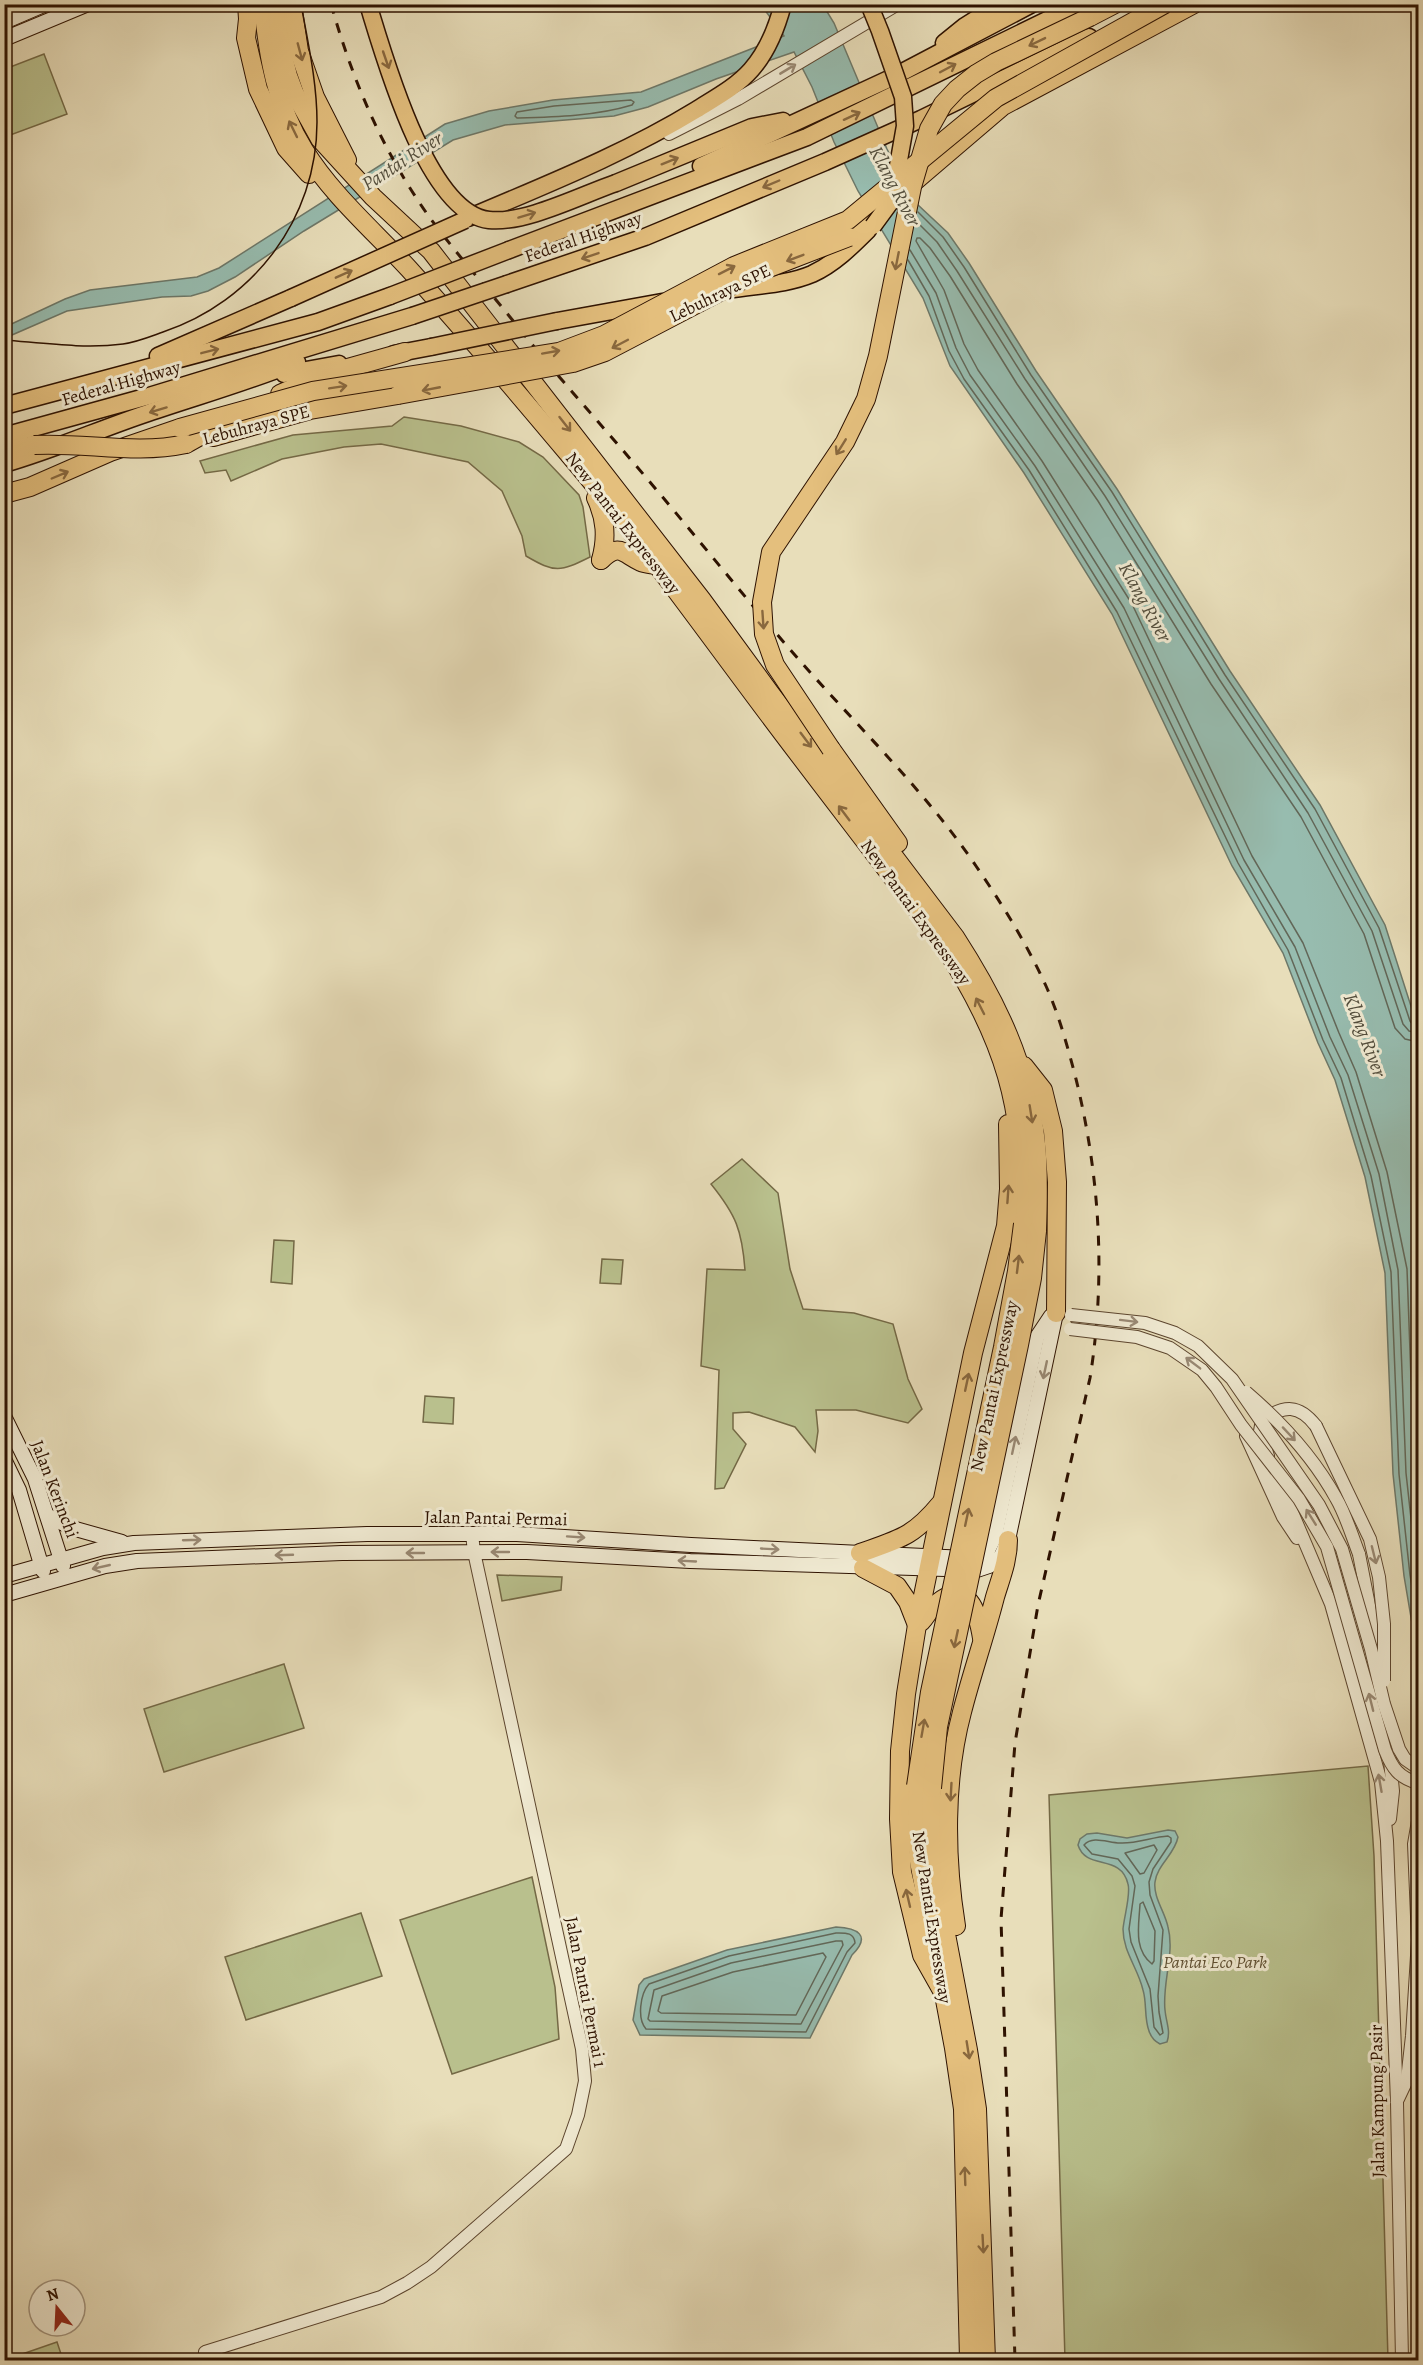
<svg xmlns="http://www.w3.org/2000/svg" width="1423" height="2365" viewBox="0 0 1423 2365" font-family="Alegreya,serif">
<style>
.green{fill:#b9c08d;stroke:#746946;stroke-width:1.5}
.water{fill:#97bcaf;stroke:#6d7869;stroke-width:1.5}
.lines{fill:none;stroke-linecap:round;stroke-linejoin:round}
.shore{stroke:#626758;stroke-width:1.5}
.tertiary-casing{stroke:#5c452e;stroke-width:14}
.secondary-casing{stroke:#2e1200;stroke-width:16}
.trunk-casing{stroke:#2e1200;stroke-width:19}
.motorway-casing{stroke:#2e1200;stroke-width:20}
.tertiary{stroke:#f0ead2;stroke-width:12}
.secondary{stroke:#f0ead2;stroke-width:14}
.trunk{stroke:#e4bf7d;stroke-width:16}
.motorway{stroke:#e4bf7d;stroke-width:18}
.tram{stroke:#2e1200;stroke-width:1.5}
.rail{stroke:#2e1200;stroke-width:3;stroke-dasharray:10 10;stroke-linecap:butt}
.tertiary-bridge-casing{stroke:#5c452e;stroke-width:14;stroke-linecap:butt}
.trunk-bridge-casing{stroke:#2e1200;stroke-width:19;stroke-linecap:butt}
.motorway-bridge-casing{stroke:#2e1200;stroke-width:20;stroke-linecap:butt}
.tertiary-bridge{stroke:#f0ead2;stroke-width:12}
.trunk-bridge{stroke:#e4bf7d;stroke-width:16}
.motorway-bridge{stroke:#e4bf7d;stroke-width:18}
.oneway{stroke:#89683e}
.oneway2{stroke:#998974}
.labels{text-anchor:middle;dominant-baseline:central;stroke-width:6;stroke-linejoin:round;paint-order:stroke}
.street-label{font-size:18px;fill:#2e1200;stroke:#f0ead2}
.park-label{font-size:18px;font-style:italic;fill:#5f4f31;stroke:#f0ead2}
.water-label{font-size:20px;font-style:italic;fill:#534e3d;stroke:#f0ead2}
</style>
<rect width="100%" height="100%" fill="#e8deba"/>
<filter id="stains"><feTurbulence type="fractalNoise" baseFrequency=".00333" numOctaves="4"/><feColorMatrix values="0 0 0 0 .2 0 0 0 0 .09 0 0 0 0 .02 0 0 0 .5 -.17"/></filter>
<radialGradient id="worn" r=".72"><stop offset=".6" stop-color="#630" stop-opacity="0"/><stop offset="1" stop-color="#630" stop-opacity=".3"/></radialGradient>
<g class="green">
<polygon points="44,54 67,114 5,137 5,69"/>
<path d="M 404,417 L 461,426 L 519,442 L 543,457 L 579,495 L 583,507 L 590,557 C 560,572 555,573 526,556 L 522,536 L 502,491 L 468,462 L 381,444 L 344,447 L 282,459 L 231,481 L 226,470 L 205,473 L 200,461 L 293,435 L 392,426 Z"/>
<path d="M 742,1159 L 778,1193 L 790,1269 L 803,1309 L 854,1313 L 893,1324 L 908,1379 L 922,1409 L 908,1423 L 856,1410 L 816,1410 L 818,1431 L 815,1452 L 795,1427 L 749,1412 L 733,1413 L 733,1429 L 746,1444 L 724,1488 L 715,1489 L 719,1370 L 701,1366 L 707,1269 L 745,1270 C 742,1230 736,1215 711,1184 Z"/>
<polygon points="274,1240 294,1241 292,1284 271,1282"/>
<polygon points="602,1259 623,1260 621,1284 600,1283"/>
<polygon points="425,1396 454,1398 453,1424 423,1422"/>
<polygon points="497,1575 562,1577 561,1590 502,1601"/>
<polygon points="284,1664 304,1728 164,1772 144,1709"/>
<polygon points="1368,1766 1374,1856 1388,2360 1065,2360 1049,1795"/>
<polygon points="532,1877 555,1987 559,2039 452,2074 400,1920"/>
<polygon points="361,1913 382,1976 246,2020 225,1957"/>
<polygon points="57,2342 63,2360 5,2360"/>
</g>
<g class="water">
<polygon points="761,5 823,5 834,23 887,149 904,182 917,204 948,233 969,263 1036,371 1117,489 1230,671 1320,805 1385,925 1418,1028 1418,1659 1404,1576 1393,1474 1385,1273 1365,1177 1335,1080 1318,1043 1283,953 1232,866 1112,614 1024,473 950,366 923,298 858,191 834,142 812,87 794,52 716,79 648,107 614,116 505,125 453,140 304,231 235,277 208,291 191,296 162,297 67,311 5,338 5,327 65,299 90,290 197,277 219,268 445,124 489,111 553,100 641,92 784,36"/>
<path d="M 1168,1830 L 1175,1831 L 1178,1837 C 1175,1854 1157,1865 1155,1882 C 1153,1897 1165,1912 1168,1927 C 1175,1953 1162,1983 1165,2010 C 1166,2022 1171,2031 1167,2042 L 1160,2044 C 1154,2041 1151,2037 1149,2031 C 1144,2018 1147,2003 1143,1990 C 1138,1968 1123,1952 1123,1929 C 1124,1917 1131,1894 1128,1884 C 1121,1853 1086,1871 1078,1845 L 1080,1839 L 1087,1834 L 1097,1833 L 1127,1838 Z"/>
<path d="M 836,1927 C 857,1928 872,1935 852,1955 L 810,2038 L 640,2035 L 633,2020 L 639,1985 L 644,1979 L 727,1950 Z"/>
</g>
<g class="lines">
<g class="shore">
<path d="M 631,100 L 634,102 L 632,105 C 596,116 555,117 517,118 L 515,116 L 517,112 L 554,106 Z"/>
<polyline points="918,212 943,237 964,267 1031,375 1112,492 1225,675 1315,809 1379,928 1410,1021 1413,1025 1418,1025"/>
<polyline points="916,221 937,242 957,271 1025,379 1105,496 1219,679 1308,813 1372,931 1403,1024 1409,1031 1418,1033"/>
<polyline points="910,250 936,293 956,348 970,375 1035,466 1124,608 1244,860 1295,947 1330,1037 1348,1075 1379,1174 1398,1270 1406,1473 1418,1582"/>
<polyline points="908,260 929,296 949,351 964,379 1029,470 1117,612 1238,863 1288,950 1323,1040 1341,1078 1371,1176 1391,1272 1399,1474 1410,1575 1418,1625"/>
<polyline points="1418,1042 1405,1039 1395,1028 1364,934 1301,817 1211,684 1098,501 1017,384 950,276 930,248 920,238 917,238 916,241 944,290 964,344 978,370 1042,461 1132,604 1252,856 1303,943 1339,1033 1356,1072 1387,1172 1407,1269 1412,1406 1418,1504"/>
<path d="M 1168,1836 L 1171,1838 L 1171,1842 L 1153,1869 L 1149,1882 L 1150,1895 L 1163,1930 L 1158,1996 L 1159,2012 L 1163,2033 L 1160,2035 L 1154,2027 L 1150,1989 L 1131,1942 L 1129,1929 L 1135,1886 L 1132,1876 L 1118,1859 L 1092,1854 L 1084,1845 C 1093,1835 1108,1843 1120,1843 C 1136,1844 1152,1837 1168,1836 Z"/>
<polygon points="1154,1845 1157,1850 1144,1873 1140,1874 1125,1853"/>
<path d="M 1143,1902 L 1155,1931 L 1154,1961 L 1152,1964 C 1133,1949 1139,1925 1140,1904 Z"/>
<path d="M 836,1933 C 845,1933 854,1932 855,1943 L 847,1952 L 806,2032 L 646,2029 C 637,2019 640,1994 649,1984 L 729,1956 Z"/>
<polygon points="836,1941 842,1941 843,1945 801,2024 650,2021 648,2019 654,1990 731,1963"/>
<polygon points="823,1953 826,1957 796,2015 661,2013 658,2011 662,1996 733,1972"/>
</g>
<defs>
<g id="tertiary">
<polyline points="669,134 738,99 898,4"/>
<polyline points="1246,1436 1283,1517 1297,1538"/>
<path d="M 1268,1456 L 1260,1431 L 1262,1420 C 1284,1405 1299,1404 1316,1426"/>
<polyline points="1275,1472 1331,1604 1381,1782 1387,1841 1397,2102 1402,2360"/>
<polyline points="1359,1554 1381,1667"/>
<polyline points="1386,1720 1393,1791 1390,1819"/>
<polyline points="1398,2099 1407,2080 1412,2036 1418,1940 1414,1844 1418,1821"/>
<polyline points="208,2360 205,2352 381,2297 407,2283 431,2267 566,2149 578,2115 585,2081 582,2049 474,1552 472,1534"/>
</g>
<g id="secondary">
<polyline points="4,22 46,4"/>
<polyline points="4,39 88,4"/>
<polyline points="4,1416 35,1479 63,1566"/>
<polyline points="4,1459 19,1490 43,1571"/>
<polyline points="48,1516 72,1528 122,1542"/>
<polyline points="978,1558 987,1552 995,1536 1037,1337 1051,1316 1056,1313"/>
<polyline points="4,1576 103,1548 134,1543 367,1534 517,1534 691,1545 966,1558"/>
<polyline points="4,1595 105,1566 137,1561 342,1553 527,1552 690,1561 977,1570 989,1566 1001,1556 1008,1540 1056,1313"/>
</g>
<g id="trunk">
<polyline points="944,43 965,26 1000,4"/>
<polyline points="701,166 893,77 1032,4"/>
<polyline points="616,183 752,127 783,121"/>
<path d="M 468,218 C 545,185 624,154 696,110 C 715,98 736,87 751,70 C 767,52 777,27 783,4"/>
<polyline points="509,250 807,137 1080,4"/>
<polyline points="507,284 645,237 825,162 921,119 1089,37"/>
<path d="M 728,290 C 756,285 786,285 812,274 C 834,264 851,247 868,230"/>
<polyline points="557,321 662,302"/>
<polyline points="394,354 431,347"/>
<polyline points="158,356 291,298"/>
<polyline points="284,374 339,364"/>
<polyline points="4,406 318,322 390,296"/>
<polyline points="4,436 149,396 412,316"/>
<path d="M 4,464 C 53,450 100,429 148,413 C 198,396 248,382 297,362"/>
</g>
<g id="motorway">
<polyline points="247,4 248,19 246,38 258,89 286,148 309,174"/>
<path d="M 263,4 C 268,56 276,105 304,150 C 332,195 373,230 409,269 C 463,329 515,390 567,452 C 634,531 695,616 757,699 C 818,781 881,861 942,943 C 1005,1039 1025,1108 1023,1224"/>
<path d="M 276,4 L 282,52 L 288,76 L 294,92 L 320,139 L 373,197 L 431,251 L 702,600 L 770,693 L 955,937 C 997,1002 1028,1065 1036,1144 C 1039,1173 1038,1202 1037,1231"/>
<polyline points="292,4 299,51 315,97 347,160"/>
<polyline points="1090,17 1115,4"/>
<polyline points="907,188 1003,106 1194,4"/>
<polyline points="849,237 883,208"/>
<polyline points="280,394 323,375 405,352"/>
<polyline points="213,437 310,410 398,395"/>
<polyline points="186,444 236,416"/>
<polyline points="4,451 34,445"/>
<polyline points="4,494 30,487 110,452 180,428"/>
<path d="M 596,498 C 606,519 607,538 601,560"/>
<path d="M 601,560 C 620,542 623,554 641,562 C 645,564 651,564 656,565"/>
<polyline points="831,749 898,843"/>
<polyline points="1024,1066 1043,1090 1053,1131 1057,1182 1056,1313"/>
<path d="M 860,1553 C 900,1539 913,1537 941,1503"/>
<polyline points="863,1568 897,1586 908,1602 917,1625"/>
<path d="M 921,1622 C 927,1616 929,1609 936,1604 C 968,1578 978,1613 982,1638"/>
<polyline points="916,1786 916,1828 919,1861 954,2048 963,2109 969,2360"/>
<polyline points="932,1788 931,1827 938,1892 968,2050 977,2109 986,2360"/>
<path d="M 956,1926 C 945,1857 944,1780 962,1712 C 972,1673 985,1636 995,1597 C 1001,1577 1008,1561 1008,1540"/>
<polyline points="944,1994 922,1955 902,1872 899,1819 900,1751 906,1694 917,1625 973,1353 1006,1226 1009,1189 1008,1124"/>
</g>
</defs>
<use href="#tertiary" class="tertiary-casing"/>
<use href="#secondary" class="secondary-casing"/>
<use href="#trunk" class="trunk-casing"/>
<use href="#motorway" class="motorway-casing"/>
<use href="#tertiary" class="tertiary"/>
<use href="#secondary" class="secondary"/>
<use href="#trunk" class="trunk"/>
<use href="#motorway" class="motorway"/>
<path class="tram" d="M 4,340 C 43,343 84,349 123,344 C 137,342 149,337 163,332 C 253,302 317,219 317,122 C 317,82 308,43 301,4"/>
<path class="rail" d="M 331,4 C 353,82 383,152 430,218 C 459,257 492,294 522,332 C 563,383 607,431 649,481 C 700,541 749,603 801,662 C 860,729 926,792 976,866 C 1002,904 1027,944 1046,986 C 1059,1015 1068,1048 1076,1079 C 1100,1177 1106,1278 1090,1378 L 1038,1605 L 1015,1743 L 1001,1919 L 1015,2360"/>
<defs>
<g id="tertiary-bridge">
<polyline points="1071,1315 1145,1323 1175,1333 1198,1346 1232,1379 1319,1505 1342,1549 1371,1649 1384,1704 1399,1749 1405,1759 1418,1768"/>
<path d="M 1070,1329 L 1137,1337 L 1170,1348 L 1202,1370 L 1216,1387 L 1241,1425 L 1299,1499 L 1327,1547 L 1385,1750 C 1392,1768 1399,1778 1418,1783"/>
<path d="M 1246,1392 C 1281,1422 1314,1458 1336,1498 C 1346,1515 1352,1536 1359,1554"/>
<polyline points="1316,1426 1370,1539 1379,1577 1384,1624 1384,1681"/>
</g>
<g id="trunk-bridge">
<path d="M 368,4 C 384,56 427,213 489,220 C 525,224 581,195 616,183"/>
<polyline points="869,4 880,31 903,97 905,126 892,200 873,226"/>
<polyline points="390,296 509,250"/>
<polyline points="291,298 465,220"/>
<polyline points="412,316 507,284"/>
<polyline points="431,347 557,321"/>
</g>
<g id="motorway-bridge">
<polyline points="398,395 573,363 605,352 756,273 849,237"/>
<polyline points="180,428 313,391 559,352 604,335 734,266 848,220 996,98 1165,4"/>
<path d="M 34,445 C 85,442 135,455 186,444"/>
<polyline points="831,749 775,665 764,634 762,602 771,552 845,442 866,399 878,356 912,187 929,129 943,104 957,89 976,74 996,62 1090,17"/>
<polyline points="916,1786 930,1692 1003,1347 1017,1271 1023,1224"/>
<polyline points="932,1788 938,1727 1019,1345 1032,1278 1037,1231"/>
</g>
</defs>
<use href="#tertiary-bridge" class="tertiary-bridge-casing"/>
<use href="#trunk-bridge" class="trunk-bridge-casing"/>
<use href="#motorway-bridge" class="motorway-bridge-casing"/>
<use href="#tertiary-bridge" class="tertiary-bridge"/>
<use href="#trunk-bridge" class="trunk-bridge"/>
<use href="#motorway-bridge" class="motorway-bridge"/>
</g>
<defs><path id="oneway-shaft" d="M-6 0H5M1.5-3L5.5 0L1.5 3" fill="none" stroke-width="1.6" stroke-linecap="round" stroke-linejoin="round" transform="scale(1.5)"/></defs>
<g class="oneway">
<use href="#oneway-shaft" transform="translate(1037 42) rotate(154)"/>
<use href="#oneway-shaft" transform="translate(300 52) rotate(75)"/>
<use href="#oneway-shaft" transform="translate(386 60) rotate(71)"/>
<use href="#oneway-shaft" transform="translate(948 68) rotate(-28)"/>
<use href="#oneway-shaft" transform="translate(852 116) rotate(-25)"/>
<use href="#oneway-shaft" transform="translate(293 129) rotate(-116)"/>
<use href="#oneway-shaft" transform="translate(670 161) rotate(-22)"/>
<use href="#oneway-shaft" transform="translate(771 184) rotate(157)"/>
<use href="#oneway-shaft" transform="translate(527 215) rotate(-17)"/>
<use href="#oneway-shaft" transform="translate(590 256) rotate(161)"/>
<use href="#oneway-shaft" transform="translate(795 258) rotate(159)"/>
<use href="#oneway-shaft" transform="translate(897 261) rotate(101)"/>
<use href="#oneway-shaft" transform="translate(727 270) rotate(-27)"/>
<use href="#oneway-shaft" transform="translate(344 274) rotate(-24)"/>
<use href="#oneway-shaft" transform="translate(620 344) rotate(152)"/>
<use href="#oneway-shaft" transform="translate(210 351) rotate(-14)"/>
<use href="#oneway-shaft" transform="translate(551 352) rotate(-10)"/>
<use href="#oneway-shaft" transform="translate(338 387) rotate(-9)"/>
<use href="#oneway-shaft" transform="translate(431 389) rotate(169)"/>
<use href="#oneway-shaft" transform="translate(158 410) rotate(163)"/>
<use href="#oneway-shaft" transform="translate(565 424) rotate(52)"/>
<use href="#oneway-shaft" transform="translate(841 447) rotate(122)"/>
<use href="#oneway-shaft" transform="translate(60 475) rotate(-23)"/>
<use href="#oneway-shaft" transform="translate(763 620) rotate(86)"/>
<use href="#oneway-shaft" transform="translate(806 740) rotate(53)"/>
<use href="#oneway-shaft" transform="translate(844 813) rotate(-127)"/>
<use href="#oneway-shaft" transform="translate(980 1006) rotate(-117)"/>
<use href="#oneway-shaft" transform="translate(1031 1114) rotate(81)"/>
<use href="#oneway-shaft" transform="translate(1008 1194) rotate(-86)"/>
<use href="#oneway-shaft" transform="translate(1018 1264) rotate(-83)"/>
<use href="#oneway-shaft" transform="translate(967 1382) rotate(-78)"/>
<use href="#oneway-shaft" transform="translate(967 1517) rotate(-78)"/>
<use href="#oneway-shaft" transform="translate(956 1639) rotate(102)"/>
<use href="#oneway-shaft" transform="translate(923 1728) rotate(-80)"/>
<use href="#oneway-shaft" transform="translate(951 1792) rotate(93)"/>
<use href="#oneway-shaft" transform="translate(908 1898) rotate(-103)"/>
<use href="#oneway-shaft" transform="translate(968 2050) rotate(81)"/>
<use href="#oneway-shaft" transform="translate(965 2176) rotate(-92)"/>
<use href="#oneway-shaft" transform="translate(983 2244) rotate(87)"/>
</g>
<g class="oneway2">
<use href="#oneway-shaft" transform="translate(788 69) rotate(-31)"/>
<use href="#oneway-shaft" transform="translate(1129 1321) rotate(7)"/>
<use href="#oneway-shaft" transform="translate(1193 1363) rotate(-143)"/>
<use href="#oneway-shaft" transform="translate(1045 1370) rotate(102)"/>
<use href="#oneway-shaft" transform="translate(1289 1434) rotate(47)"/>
<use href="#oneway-shaft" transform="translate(1014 1445) rotate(-78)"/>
<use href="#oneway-shaft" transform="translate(1311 1517) rotate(-122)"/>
<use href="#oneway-shaft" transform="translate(576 1537) rotate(4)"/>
<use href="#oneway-shaft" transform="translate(192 1540) rotate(-2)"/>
<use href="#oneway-shaft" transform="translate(770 1549) rotate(3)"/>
<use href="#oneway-shaft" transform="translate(500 1552) rotate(180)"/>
<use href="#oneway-shaft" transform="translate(415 1553) rotate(180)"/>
<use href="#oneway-shaft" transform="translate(284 1555) rotate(178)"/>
<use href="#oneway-shaft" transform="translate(1374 1555) rotate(76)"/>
<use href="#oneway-shaft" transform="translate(687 1561) rotate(-177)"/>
<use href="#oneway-shaft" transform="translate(101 1567) rotate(167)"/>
<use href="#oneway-shaft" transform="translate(1371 1702) rotate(-104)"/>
<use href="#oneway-shaft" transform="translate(1380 1783) rotate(-100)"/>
</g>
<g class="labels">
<g class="street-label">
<text transform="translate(583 237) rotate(-19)">Federal Highway</text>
<text transform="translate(720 293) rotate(-26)">Lebuhraya SPE</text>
<text transform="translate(121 383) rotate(-16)">Federal Highway</text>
<text transform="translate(256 425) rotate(-15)">Lebuhraya SPE</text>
<text transform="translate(623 523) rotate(52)">New Pantai Expressway</text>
<text transform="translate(916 912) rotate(54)">New Pantai Expressway</text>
<text transform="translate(994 1386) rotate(-78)">New Pantai Expressway</text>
<text transform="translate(55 1489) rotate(69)">Jalan Kerinchi</text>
<text transform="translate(496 1518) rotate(1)">Jalan Pantai Permai</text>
<text transform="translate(932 1917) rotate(81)">New Pantai Expressway</text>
<text transform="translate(586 1992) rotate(79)">Jalan Pantai Permai 1</text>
<text transform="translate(1377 2101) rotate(-91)">Jalan Kampung Pasir</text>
</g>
<g class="park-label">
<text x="1215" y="1962">Pantai Eco Park</text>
</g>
<g class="water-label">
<text transform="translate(402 161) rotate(-33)">Pantai River</text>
<text transform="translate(895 186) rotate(62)">Klang River</text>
<text transform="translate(1145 602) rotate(61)">Klang River</text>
<text transform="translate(1365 1035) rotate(69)">Klang River</text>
</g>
</g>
<rect width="1423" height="2365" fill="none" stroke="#e8deba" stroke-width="24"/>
<rect x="6" y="6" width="1411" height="2353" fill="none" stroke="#2e1200" stroke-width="3"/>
<rect x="12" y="12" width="1399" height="2341" fill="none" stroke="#2e1200" stroke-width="1.5"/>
<g transform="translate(57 2308) rotate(342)"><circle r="28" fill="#f0ead2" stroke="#a2947e" stroke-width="1.5"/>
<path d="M0-4.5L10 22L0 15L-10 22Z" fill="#8f2418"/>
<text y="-9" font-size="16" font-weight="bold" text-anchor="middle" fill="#2e1200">N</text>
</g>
<rect width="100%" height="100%" filter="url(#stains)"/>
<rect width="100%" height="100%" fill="url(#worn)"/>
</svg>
